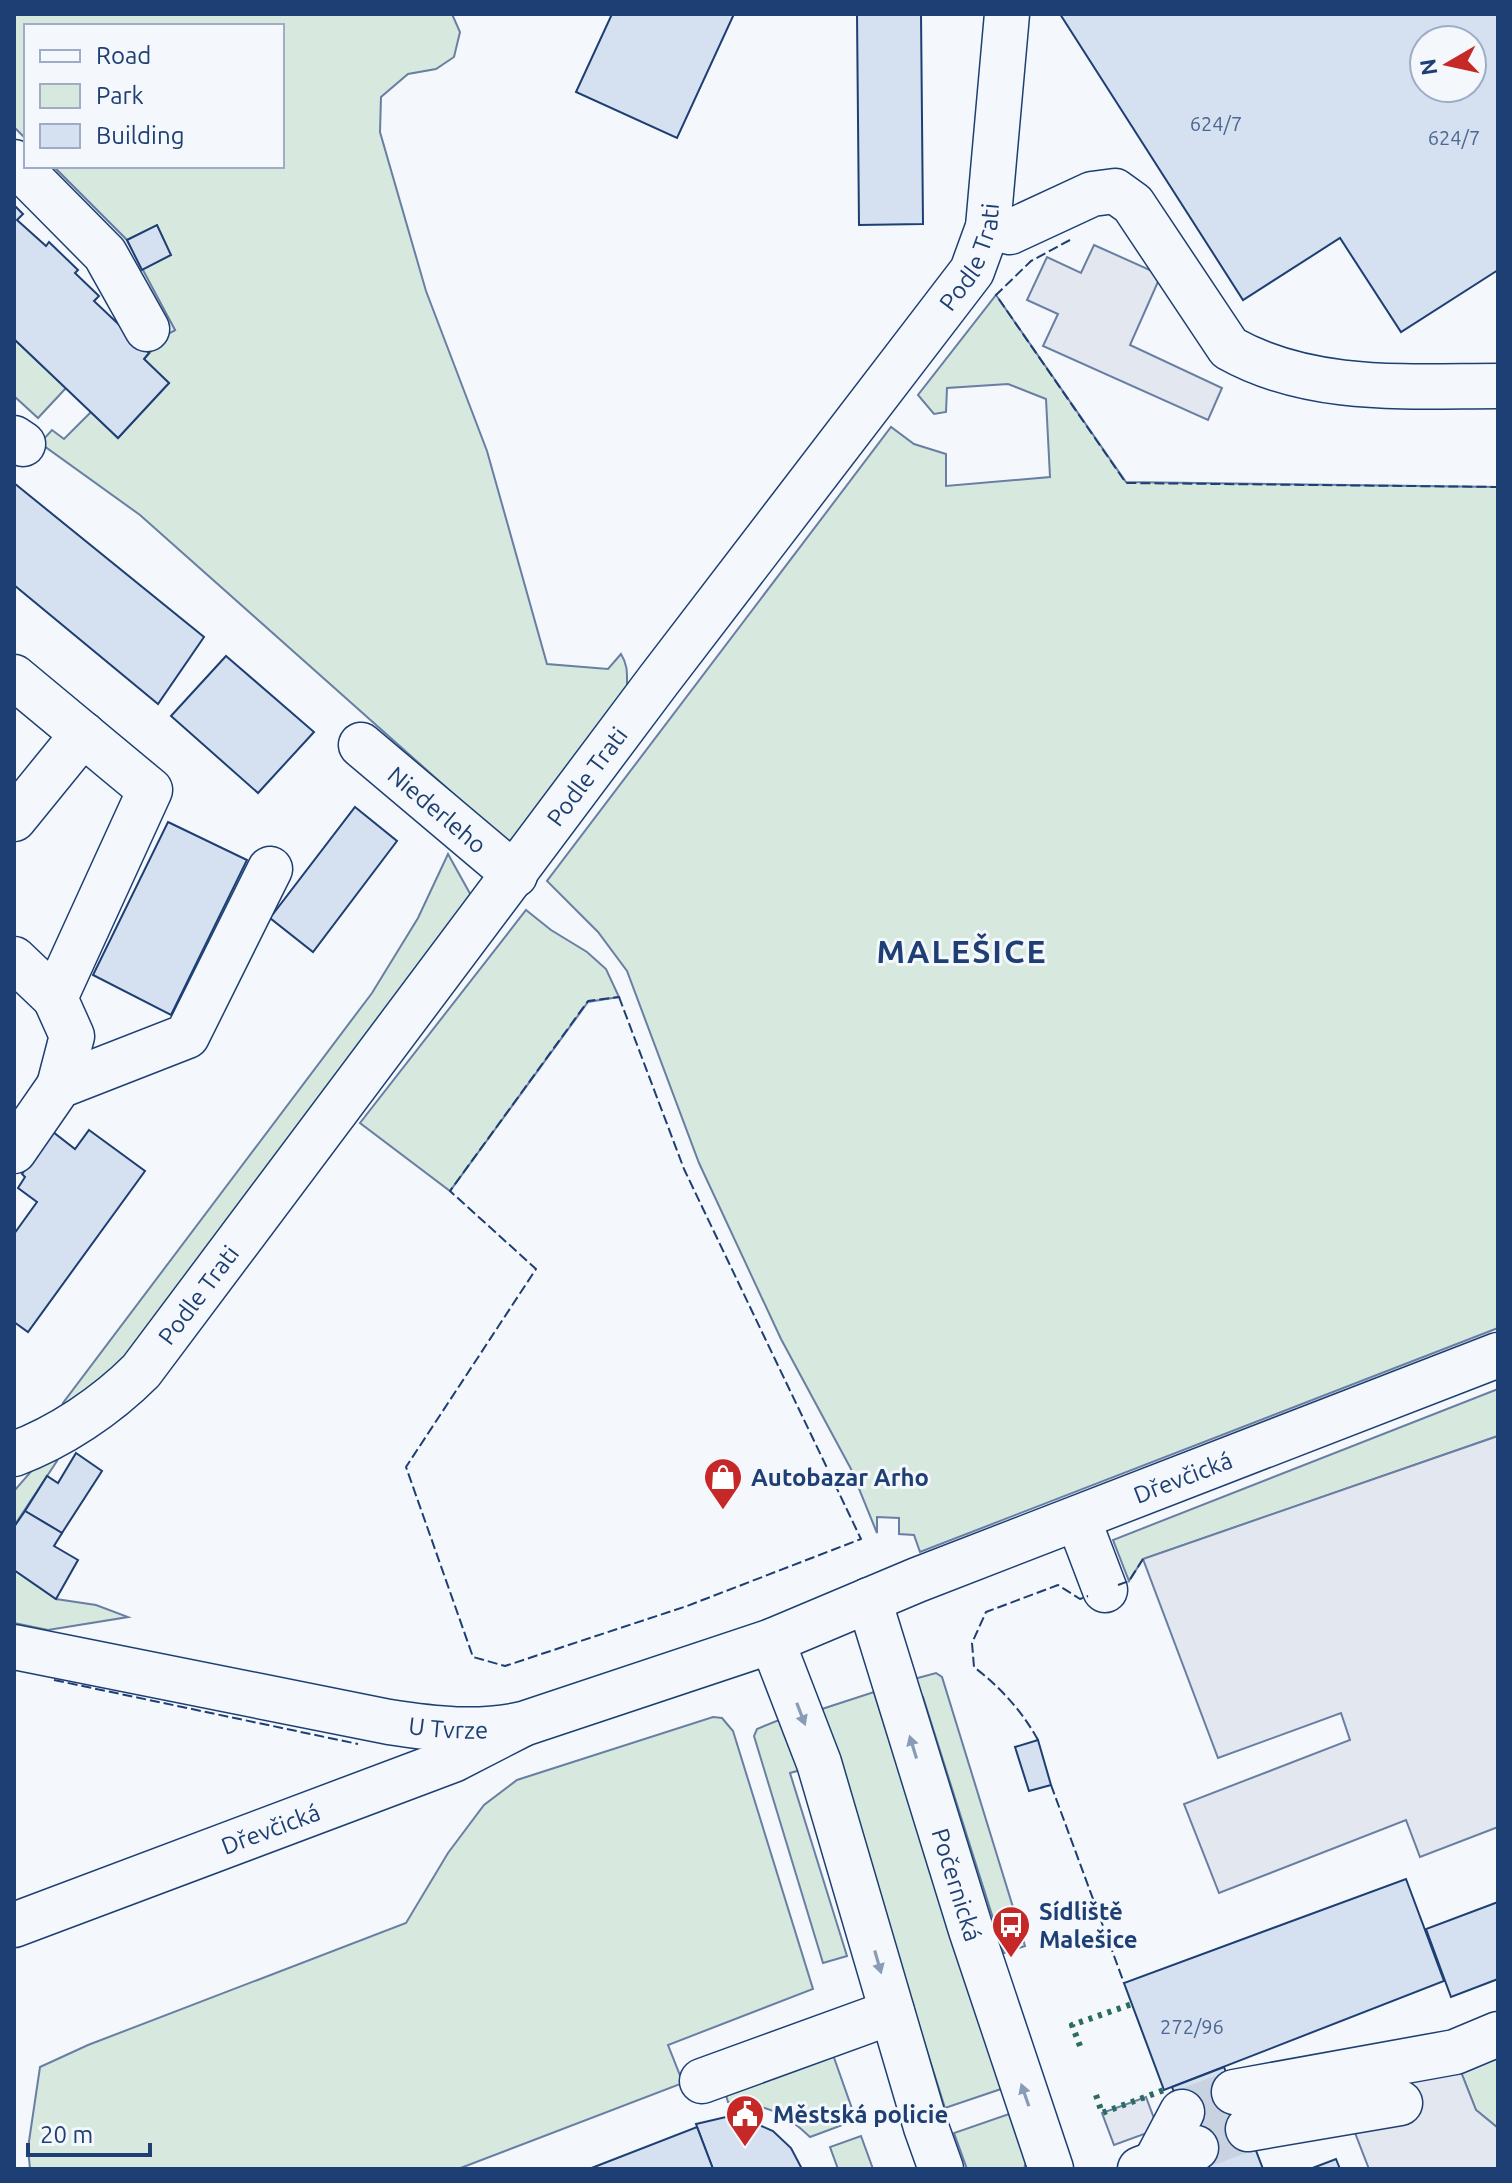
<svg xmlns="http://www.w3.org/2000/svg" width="1512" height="2183" viewBox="0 0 1512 2183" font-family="Ubuntu,sans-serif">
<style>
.green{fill:#d7e8df;stroke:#687fa3;stroke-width:2}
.parking{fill:#e3e8f0;stroke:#687fa3;stroke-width:2}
.building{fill:#d5e0f0;stroke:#1d3f73;stroke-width:2;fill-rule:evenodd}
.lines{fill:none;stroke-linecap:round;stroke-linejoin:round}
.minor-tunnel{stroke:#c9d2e0;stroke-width:44;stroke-dasharray:44 22;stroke-linecap:butt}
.minor-casing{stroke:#1d3f73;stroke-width:47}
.major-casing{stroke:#1d3f73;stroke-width:47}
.minor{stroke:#f4f7fb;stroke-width:44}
.major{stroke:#f4f7fb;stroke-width:44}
.hedge{stroke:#2c6c60;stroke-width:6;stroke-dasharray:4 6;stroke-linecap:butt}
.fence{stroke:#1d3f73;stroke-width:2;stroke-dasharray:10 4;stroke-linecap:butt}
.oneway{fill:#889bb7}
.labels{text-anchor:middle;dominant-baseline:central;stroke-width:6;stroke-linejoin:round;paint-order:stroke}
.number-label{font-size:20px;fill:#4b6792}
.street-label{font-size:24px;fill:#1d3f73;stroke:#f4f7fb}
.poi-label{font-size:24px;font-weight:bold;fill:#1d3f73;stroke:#f4f7fb;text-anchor:start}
.district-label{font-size:32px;font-weight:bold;letter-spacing:2px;fill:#1d3f73;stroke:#f4f7fb}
</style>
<rect width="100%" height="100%" fill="#f4f7fb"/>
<g class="green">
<path d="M 14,14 L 452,14 L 460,32 L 454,57 L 436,69 L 408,74 L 381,97 L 380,132 L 426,291 L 487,451 L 547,664 L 608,669 L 621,654 C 628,665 627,674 627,687 L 511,845 L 140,515 L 40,443 L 52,430 L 64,439 L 91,412 L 118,438 L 169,383 L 144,359 L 166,335 L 175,330 L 142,270 L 156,226 L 127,240 L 53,166 L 282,166 L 282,26 L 26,26 L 26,139 L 14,127 Z"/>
<polygon points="996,295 1126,482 1498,487 1498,1328 920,1552 914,1535 899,1534 899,1518 877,1517 877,1533 851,1469 781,1339 699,1163 627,971 598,932 547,881 891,427 914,444 946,454 946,486 1050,477 1046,399 1008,384 947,388 946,412 934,414 918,395"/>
<polygon points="14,339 66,388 38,418 14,396"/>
<polygon points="448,854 473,899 112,1377 61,1414 63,1403 372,993 418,918"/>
<polygon points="526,910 551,930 587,952 606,969 619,997 588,1002 450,1191 360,1123"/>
<polygon points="1498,1389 1498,1436 1143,1559 1129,1581 1113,1540"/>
<polygon points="49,1458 57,1461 14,1526 14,1491 40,1461"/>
<polygon points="14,1570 56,1599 96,1605 128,1617 48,1630 14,1623"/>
<polygon points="936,1673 942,1677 1025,1946 1004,1953 923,1697 916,1688 914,1679"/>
<polygon points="874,1692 1001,2089 945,2108 819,1710"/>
<polygon points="713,1717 722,1718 733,1731 813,1989 668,2045 683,2083 458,2169 30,2169 28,2148 40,2067 88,2045 406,1923 448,1853 484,1805 517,1780"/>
<polygon points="779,1720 804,1769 790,1773 847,1956 823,1963 754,1736 757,1729"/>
<path d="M 832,2052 L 856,2120 L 810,2137 C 783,2111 765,2105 728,2102 L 725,2092 Z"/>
<polygon points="1498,2057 1498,2128 1476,2110 1461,2072"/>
<polygon points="1009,2114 1026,2162 1024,2169 967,2169 954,2133"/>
<polygon points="861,2136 873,2169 838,2169 830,2147"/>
</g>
<g class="parking">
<polygon points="37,166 53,166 127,240 175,330 166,335"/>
<polygon points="1094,245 1161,275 1130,345 1222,388 1208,420 1043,346 1058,314 1027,300 1047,257 1081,273"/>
<polygon points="1498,1436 1498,1827 1420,1857 1406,1820 1219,1893 1184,1804 1350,1740 1341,1713 1218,1758 1143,1559"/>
<polygon points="1461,2072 1476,2110 1498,2128 1498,2169 1369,2169 1340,2094"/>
<polygon points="1146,2097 1158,2129 1114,2145 1102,2113"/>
</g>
<g class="building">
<polygon points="612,14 734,14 677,138 576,92"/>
<polygon points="857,14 921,14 923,224 859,225"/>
<path d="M 1060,14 L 1498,14 L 1498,270 L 1401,332 L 1340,238 L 1243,300 ZM 1424,40 L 1472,40 L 1472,88 L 1424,88 Z"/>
<polygon points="14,205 23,214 17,220 46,246 49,242 78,270 75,273 99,296 94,301 149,353 144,359 169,383 118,438 14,339"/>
<polygon points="157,225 171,255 142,270 127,240"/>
<polygon points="14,483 204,637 158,704 14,585"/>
<polygon points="226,656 314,732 258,793 171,716"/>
<polygon points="355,807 397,841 313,952 270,918"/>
<polygon points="168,822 247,860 171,1015 93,975"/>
<polygon points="89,1130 145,1171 28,1332 14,1322 14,1234 37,1202 18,1188 25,1177 22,1174 53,1132 75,1149"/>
<polygon points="76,1453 102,1471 62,1533 25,1511 47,1476 58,1483"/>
<polygon points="25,1511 62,1533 54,1546 78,1560 56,1599 14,1570 14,1527"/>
<polygon points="1038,1740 1051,1785 1029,1791 1015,1747"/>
<polygon points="1406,1879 1444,1981 1164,2090 1124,1983"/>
<polygon points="1498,1902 1498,1979 1451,1997 1426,1929"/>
<polygon points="1224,2067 1263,2169 1204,2169 1172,2087"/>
<polygon points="726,2117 750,2121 773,2131 791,2148 802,2169 713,2169 696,2124"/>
<polygon points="697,2127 713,2169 589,2169"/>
<polygon points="1336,2159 1340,2169 1310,2169"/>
</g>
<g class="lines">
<g class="minor-tunnel">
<polyline points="1182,2112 1234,2092"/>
<polyline points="1196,2148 1248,2129"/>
</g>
<defs>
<g id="minor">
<polyline points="14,162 105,254 147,329"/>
<path d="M 988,227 L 1010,232 L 1092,194 L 1115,191 L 1133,204 L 1229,348 C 1311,394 1407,386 1498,386"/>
<polyline points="14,438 23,444"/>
<polyline points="14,677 150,790 55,998 72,1036 59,1086"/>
<path id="s1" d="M 361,745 L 515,875"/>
<polyline points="14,819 83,734"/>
<polyline points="14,959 55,998"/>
<polyline points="14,1151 59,1086 187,1036 270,869"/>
<path id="s2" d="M 14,1454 C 60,1437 106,1406 141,1371 L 658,681 L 972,271 L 988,227 L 1007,14"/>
<polyline points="1078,1519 1105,1590"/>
<path id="s3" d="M 869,1600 L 971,1930 L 1051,2169"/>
<polyline points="772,1641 819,1763 926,2127 941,2169"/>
<path id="s4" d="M 14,1925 L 453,1760 L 521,1725"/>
<polyline points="702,2081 892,2012"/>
<polyline points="1234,2092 1455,2052 1498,2034"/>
<polyline points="1248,2129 1400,2103"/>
<polyline points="1155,2163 1182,2112"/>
<polyline points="1140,2169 1196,2148"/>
</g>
<g id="major">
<path id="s5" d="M 14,1647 L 389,1722 C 435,1729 478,1734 523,1724 L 772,1641 L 917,1580 L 1498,1355"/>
</g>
</defs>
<use href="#minor" class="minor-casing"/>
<use href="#major" class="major-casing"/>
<use href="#minor" class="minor"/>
<use href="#major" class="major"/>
<g class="hedge">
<polyline points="1080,2046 1072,2025 1132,2004"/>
<polyline points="1096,2095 1102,2113 1164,2090"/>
</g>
<g class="fence">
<polyline points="1070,240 1031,261 996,295 1126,483 1498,487"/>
<polygon points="619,997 684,1169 861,1539 687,1606 505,1666 473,1657 406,1467 536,1269 450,1191 588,1001"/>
<polyline points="1118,1585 1129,1581 1143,1559"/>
<polyline points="54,1680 358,1744"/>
<path d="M 1038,1740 C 1022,1711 1001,1688 974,1667 L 972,1643 L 986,1612 L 1058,1585 L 1080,1599 L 1088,1596"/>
<polyline points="1051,1785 1124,1983"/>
</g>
</g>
<defs><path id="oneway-solid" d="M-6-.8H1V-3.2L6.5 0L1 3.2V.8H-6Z" transform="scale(2)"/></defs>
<g class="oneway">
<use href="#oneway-solid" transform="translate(801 1714) rotate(69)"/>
<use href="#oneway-solid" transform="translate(913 1747) rotate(-107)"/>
<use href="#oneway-solid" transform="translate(878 1962) rotate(74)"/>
<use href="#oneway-solid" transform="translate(1025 2095) rotate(-109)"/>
</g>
<defs>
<symbol id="shop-pin" viewBox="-11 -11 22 30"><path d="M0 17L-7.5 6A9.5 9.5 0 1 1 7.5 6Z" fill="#c62828" stroke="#f4f7fb"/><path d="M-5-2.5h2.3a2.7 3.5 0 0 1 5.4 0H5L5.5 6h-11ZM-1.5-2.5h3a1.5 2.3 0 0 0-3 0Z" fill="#fff"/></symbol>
<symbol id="bus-pin" viewBox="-11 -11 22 30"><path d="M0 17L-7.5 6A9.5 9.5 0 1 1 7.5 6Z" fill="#c62828" stroke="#f4f7fb"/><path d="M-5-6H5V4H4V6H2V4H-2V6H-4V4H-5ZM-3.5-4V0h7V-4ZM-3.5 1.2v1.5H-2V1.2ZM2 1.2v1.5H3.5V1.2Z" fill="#fff"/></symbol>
<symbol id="civic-pin" viewBox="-11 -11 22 30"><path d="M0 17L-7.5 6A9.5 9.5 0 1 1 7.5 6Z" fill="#c62828" stroke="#f4f7fb"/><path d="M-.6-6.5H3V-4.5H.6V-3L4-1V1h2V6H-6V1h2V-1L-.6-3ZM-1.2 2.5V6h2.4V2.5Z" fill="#fff"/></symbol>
</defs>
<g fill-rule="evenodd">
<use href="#shop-pin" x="701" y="1455" width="44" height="60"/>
<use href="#bus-pin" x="989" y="1903" width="44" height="60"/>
<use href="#civic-pin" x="723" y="2092" width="44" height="60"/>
</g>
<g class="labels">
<g class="number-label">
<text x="1216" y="123">624/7</text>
<text x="1454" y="137">624/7</text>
<text x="1192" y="2026">272/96</text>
</g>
<g class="street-label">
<text stroke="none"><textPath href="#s2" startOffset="1544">Podle Trati</textPath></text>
<text stroke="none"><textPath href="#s2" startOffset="896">Podle Trati</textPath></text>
<text stroke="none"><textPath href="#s1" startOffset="100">Niederleho</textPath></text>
<text stroke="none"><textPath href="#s2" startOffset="248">Podle Trati</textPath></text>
<text stroke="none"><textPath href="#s5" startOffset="1222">Dřevčická</textPath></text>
<text stroke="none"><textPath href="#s5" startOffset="442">U Tvrze</textPath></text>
<text stroke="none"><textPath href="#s4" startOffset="274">Dřevčická</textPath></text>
<text stroke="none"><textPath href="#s3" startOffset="298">Počernická</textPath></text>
</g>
<g class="poi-label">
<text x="751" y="1477">Autobazar Arho</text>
<text x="1039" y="1911">Sídliště<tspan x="1039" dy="28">Malešice</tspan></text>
<text x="773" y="2114">Městská policie</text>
</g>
<g class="district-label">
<text x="962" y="951">MALEŠICE</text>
</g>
</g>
<rect width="1512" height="2183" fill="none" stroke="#1d3f73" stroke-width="32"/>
<rect x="24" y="24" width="260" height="144" fill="#f4f7fb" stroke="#9eadc5" stroke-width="2"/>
<rect x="40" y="50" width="40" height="12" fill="#f4f7fb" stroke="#9eadc5" stroke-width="2"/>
<text x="96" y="64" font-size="24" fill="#1d3f73">Road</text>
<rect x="40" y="84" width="40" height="24" fill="#d7e8df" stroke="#9eadc5" stroke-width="2"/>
<text x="96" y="104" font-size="24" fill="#1d3f73">Park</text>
<rect x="40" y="124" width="40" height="24" fill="#d5e0f0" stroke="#9eadc5" stroke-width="2"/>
<text x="96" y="144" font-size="24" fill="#1d3f73">Building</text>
<g transform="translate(1448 64) rotate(261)"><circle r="38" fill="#f4f7fb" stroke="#9eadc5" stroke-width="2"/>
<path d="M0-6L14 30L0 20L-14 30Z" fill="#c62828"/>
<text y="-12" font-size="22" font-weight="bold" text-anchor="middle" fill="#1d3f73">N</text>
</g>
<path d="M28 2143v12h122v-12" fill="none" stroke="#1d3f73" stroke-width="4"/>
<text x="40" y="2143" font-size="24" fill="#1d3f73" stroke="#f4f7fb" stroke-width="6" paint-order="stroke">20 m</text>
</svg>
